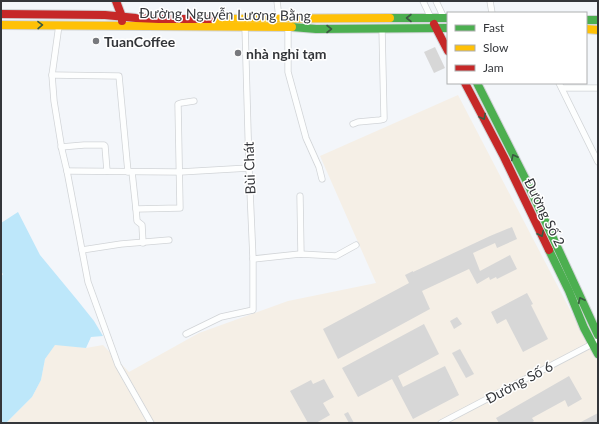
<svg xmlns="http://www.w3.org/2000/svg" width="599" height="424" viewBox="0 0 599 424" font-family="Lato,sans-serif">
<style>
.industrial{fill:#f5efe6}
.water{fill:#bde7fa}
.building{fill:#d7d7d7}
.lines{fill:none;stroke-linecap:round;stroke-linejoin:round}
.street-casing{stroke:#d1d4d7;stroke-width:7}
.fast-casing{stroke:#d1d4d7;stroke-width:10}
.slow-casing{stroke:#d1d4d7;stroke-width:10}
.jam-casing{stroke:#d1d4d7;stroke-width:10}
.street{stroke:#fdfefe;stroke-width:5.5}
.fast{stroke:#4caf50;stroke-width:8}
.slow{stroke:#ffc107;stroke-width:8}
.jam{stroke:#c62828;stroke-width:8}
.oneway{stroke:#3b5a41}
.poi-dot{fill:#77797d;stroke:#fff;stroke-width:1.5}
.labels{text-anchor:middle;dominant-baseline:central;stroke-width:3;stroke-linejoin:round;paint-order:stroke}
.street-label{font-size:14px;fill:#34363a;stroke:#fff}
.poi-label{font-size:14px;font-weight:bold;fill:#34363a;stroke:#fff;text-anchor:start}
</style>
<rect width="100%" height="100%" fill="#f3f6fa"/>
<polygon class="industrial" points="458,95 590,348 598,344 598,423 6,423 32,397 41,380 45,359 55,344 86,348 103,345 129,372 199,333 288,301 376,283 320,156"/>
<polygon class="water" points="18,212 40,255 78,301 94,321 103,336 91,337 86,348 55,345 45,359 41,380 32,397 6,423 1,423 1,277 3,274 1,272 1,223"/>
<g class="building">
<polygon points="435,47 445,68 434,73 424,52"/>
<polygon points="512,227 517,239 497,248 495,243 473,253 480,271 510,255 517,269 497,279 496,277 490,280 489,277 477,284 469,269 422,291 430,309 338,359 323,329 409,283 405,275 413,271 413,272 490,236"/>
<polygon points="527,293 533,304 531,305 548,339 523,352 506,319 497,324 491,312"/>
<polygon points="457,317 462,324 454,329 450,321"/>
<polygon points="424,324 439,354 398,376 403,387 445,366 459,395 413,419 392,379 358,397 342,368"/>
<polygon points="460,349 474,374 466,378 452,353"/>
<polygon points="569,376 582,399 568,407 565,400 532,418 534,421 531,423 499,423 496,418"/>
<polygon points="324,379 334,397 323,403 330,415 316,423 308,423 290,391 311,380 313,384"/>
<polygon points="348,412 354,423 349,423 344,414"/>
<polygon points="598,413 598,423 579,423"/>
</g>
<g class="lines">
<defs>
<g id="street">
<polyline points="277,1 279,18"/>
<polyline points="423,1 431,18"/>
<polyline points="436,1 444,18"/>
<polyline points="490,1 492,13"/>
<polyline points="59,25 52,75 54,101 62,150 67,171 88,282 118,365 151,423"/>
<polyline points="288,27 288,72 306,138 319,167 322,179"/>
<polyline points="52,75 119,76 128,172"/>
<polyline points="559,83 598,162"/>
<polyline points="562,88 598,88"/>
<polyline points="353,124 358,122 380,120 384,119 384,117 382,29"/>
<polyline points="61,147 84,145 104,145 105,146 107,171"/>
<polyline points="67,171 180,172 249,168"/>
<polyline points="132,172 136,209 180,208 178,104 181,103 194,101"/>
<polyline points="300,196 301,254"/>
<polyline points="136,209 137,221 142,225 143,243"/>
<polyline points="82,250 121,244 169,240"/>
<polyline points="253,259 300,254 336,256 356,245"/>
<polyline points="186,334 221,317 253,310 253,259 249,168 245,26"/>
<polyline points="441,423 598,341"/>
</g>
<g id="fast">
<polyline points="390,18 448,18"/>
<polyline points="586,20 598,20"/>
<polyline points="292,27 316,29 448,28"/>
<polyline points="477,83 528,184 598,335"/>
<polyline points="549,250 569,291 584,328 598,354"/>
</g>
<g id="slow">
<polyline points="212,19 390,18"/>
<polyline points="1,25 292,27"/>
<polyline points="586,29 598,30"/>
</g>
<g id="jam">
<polyline points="116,1 122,17 122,21"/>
<polyline points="1,14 105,15 136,18 159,19 212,19"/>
<polyline points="434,24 448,51"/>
<polyline points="465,83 504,157 549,250"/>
</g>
</defs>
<use href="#street" class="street-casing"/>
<use href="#fast" class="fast-casing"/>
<use href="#slow" class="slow-casing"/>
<use href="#jam" class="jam-casing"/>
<use href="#street" class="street"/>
<use href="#fast" class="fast"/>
<use href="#slow" class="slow"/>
<use href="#jam" class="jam"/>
</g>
<defs><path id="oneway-chevron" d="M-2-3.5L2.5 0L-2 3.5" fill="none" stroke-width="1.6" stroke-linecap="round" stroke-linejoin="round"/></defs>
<g class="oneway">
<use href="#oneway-chevron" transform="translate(409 18) rotate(180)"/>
<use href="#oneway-chevron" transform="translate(40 25) rotate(-1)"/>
<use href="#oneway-chevron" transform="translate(329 29)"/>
<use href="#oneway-chevron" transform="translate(483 117) rotate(62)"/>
<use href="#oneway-chevron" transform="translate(514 157) rotate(-117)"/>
<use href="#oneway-chevron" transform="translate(541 234) rotate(64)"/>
<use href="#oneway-chevron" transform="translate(581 300) rotate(-115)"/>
</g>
<g class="poi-dot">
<circle cx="96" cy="41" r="4"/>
<circle cx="238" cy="53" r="4"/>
</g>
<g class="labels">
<g class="street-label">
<text transform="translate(225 14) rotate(1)">Đường Nguyễn Lương Bằng</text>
<text transform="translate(249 168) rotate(-92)">Bùi Chát</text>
<text transform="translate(545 212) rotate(64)">Đường Số 2</text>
<text transform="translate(519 382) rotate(-28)">Đường Số 6</text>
</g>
<g class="poi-label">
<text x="104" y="41">TuanCoffee</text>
<text x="246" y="53">nhà nghỉ tạm</text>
</g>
</g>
<rect width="599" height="424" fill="none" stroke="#34363a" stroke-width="4"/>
<rect x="447" y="12" width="140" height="72" fill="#ffffff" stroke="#aeafb0"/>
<rect x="455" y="25" width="20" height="6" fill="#4caf50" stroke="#aeafb0"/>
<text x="483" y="32" font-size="12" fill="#34363a">Fast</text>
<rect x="455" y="45" width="20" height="6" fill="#ffc107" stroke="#aeafb0"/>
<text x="483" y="52" font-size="12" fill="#34363a">Slow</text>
<rect x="455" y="65" width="20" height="6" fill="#c62828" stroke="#aeafb0"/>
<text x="483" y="72" font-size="12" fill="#34363a">Jam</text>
</svg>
